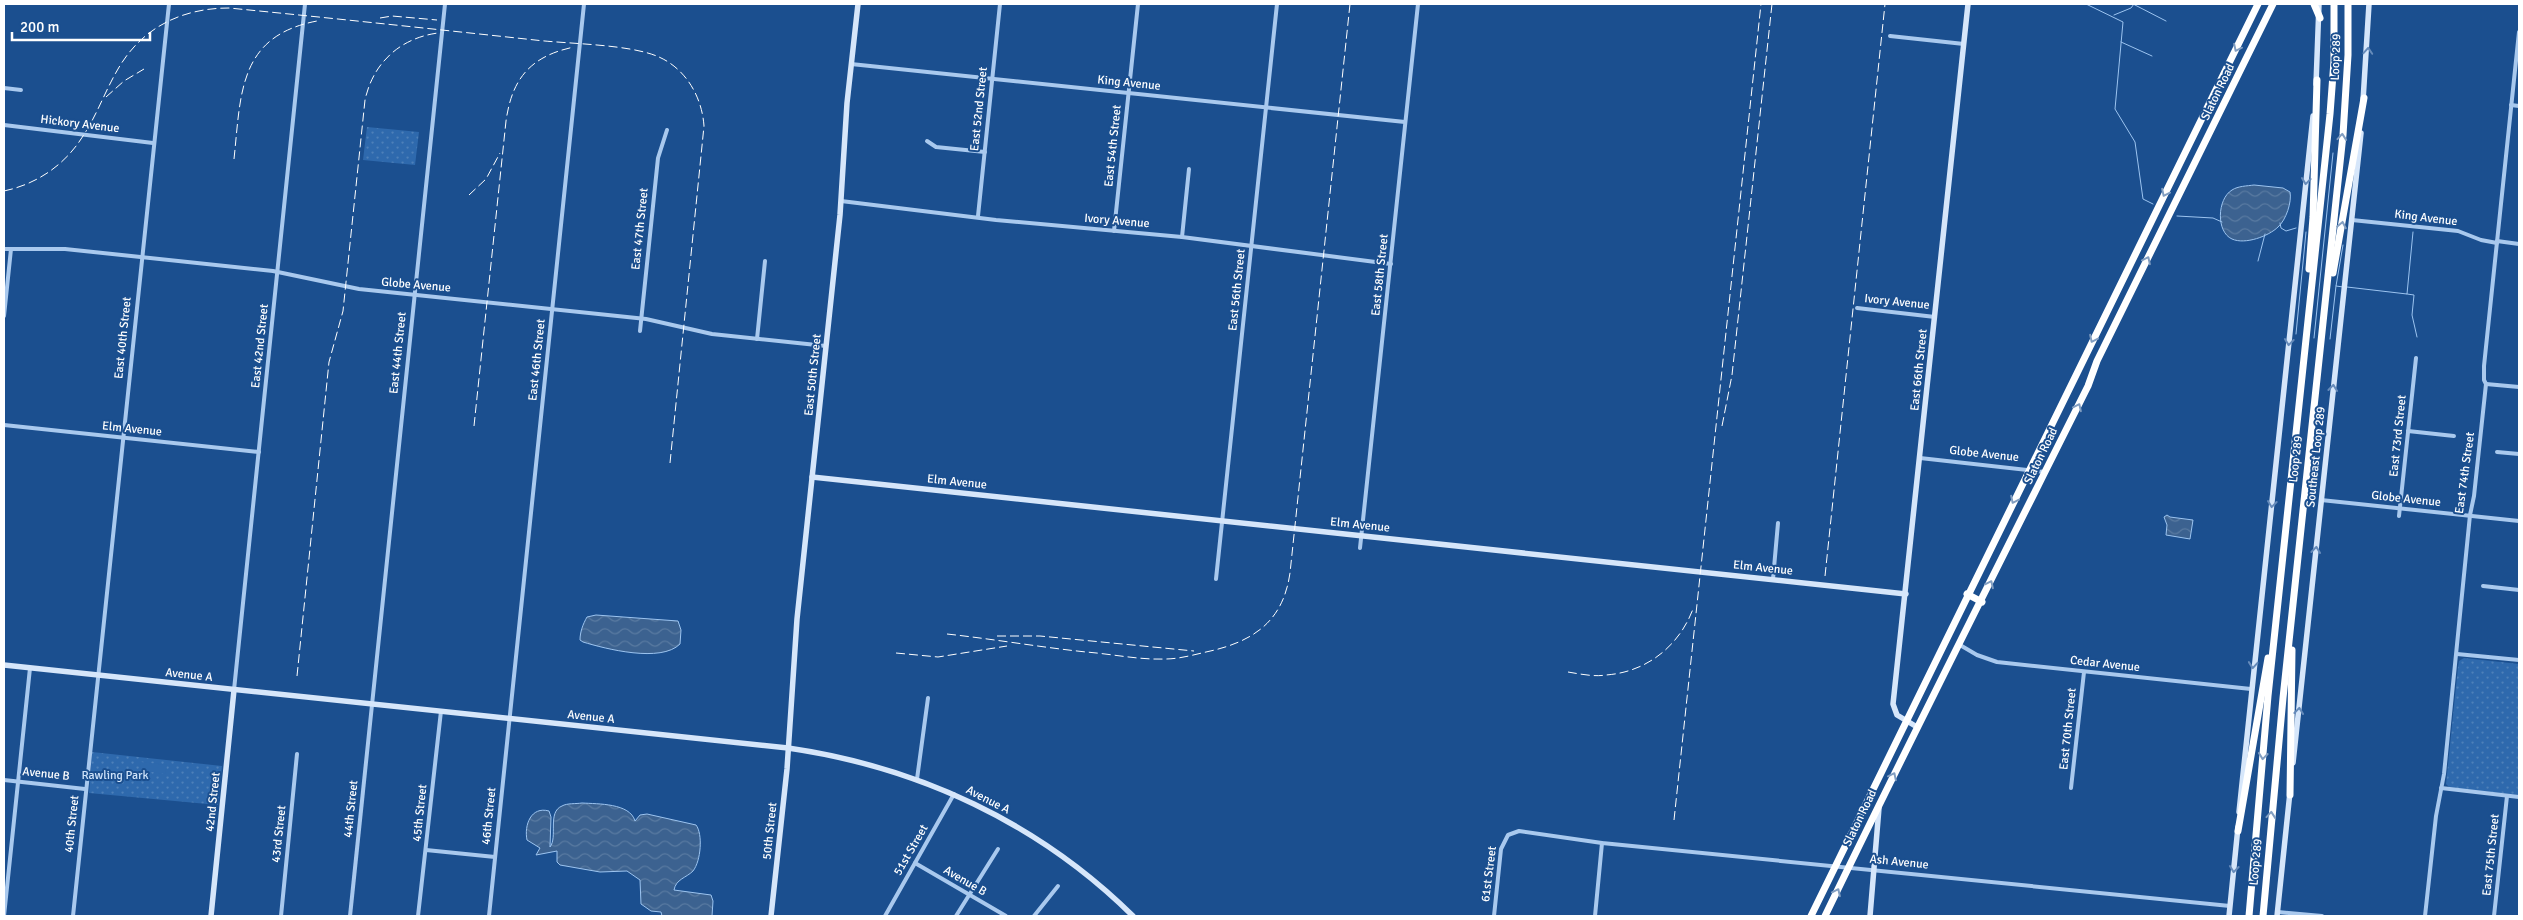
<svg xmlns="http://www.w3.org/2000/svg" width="2523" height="920" viewBox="0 0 2523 920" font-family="Signika,sans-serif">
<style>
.green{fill:url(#green-dots)}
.pitch{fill:#2e69ad}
.water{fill:url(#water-waves);stroke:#9cc4f0}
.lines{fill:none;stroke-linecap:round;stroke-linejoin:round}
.stream{stroke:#9cc4f0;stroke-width:1}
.street{stroke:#a9c9ee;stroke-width:4}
.secondary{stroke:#d6e6fa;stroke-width:5.5}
.highway{stroke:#fff;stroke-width:7}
.rail{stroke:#fff;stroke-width:1;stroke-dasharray:9 4;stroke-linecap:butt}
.oneway{stroke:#829ec1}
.oneway2{stroke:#668bba}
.labels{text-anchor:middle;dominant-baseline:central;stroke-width:4;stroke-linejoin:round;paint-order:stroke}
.street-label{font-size:12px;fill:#fff;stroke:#1b4f8f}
.park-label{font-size:12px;fill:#cfe3fa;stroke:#1b4f8f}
</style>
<defs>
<pattern id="green-dots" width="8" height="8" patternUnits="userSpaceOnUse" patternTransform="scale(1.25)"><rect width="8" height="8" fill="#2e69ad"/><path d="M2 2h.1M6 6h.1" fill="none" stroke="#4d80b9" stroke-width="1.8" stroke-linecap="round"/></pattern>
<pattern id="water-waves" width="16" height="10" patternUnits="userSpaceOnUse" patternTransform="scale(1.25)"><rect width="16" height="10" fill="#3c6290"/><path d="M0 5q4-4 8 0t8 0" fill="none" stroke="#597aa1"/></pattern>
</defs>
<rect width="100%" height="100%" fill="#1b4f8f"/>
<g class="green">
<polygon points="367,127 419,132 415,165 363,160"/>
<polygon points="2464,658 2519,664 2519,795 2450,788 2446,784 2458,667 2459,661"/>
<polygon points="92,752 222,766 218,805 89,793"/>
</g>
<polygon class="pitch" points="141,762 167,765 165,774 140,770"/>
<g class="water">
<path d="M 2254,185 L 2283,188 L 2290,192 C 2292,202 2286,220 2278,227 C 2269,236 2245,245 2232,239 C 2216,232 2217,199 2232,190 C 2238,186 2247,186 2254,185 Z"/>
<polygon points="2167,515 2170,517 2193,520 2190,539 2166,535 2167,525 2164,517"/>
<path d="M 596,615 L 678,621 L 681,630 L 680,644 C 661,663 606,649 583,642 L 580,640 C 580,632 583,624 587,617 Z"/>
<path d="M 582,803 C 598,804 630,803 635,821 L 640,815 L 647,814 L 696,825 C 703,834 701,861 693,871 C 686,878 676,879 674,890 L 711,895 L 713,901 L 712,916 L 662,916 L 661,912 L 651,911 L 641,904 L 640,880 L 627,871 L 600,872 L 560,865 L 557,862 L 557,851 L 536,855 L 540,848 L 527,840 C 524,825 531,806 549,811 L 551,817 L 550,847 C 558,837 547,812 562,806 C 567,803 576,804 582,803 Z"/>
</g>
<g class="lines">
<g class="stream">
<polyline points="2086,4 2123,22 2115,109 2135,142 2143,199 2153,204"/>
<polyline points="2133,4 2166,21"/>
<polyline points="2114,15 2131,8 2134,4"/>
<polyline points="2121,42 2152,56"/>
<polyline points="2177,216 2213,218 2222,222"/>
<polyline points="2280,223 2281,228 2286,231 2296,228"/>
<polyline points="2343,245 2336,286 2343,287"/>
<polyline points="2258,261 2265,234"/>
<polyline points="2347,287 2407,294 2413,232"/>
<polyline points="2407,294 2414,295 2412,315 2417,337"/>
<polyline points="2296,334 2306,232"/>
<polyline points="2314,338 2333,153"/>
<polyline points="2330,339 2336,286"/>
</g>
<g class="street">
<polyline points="1890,36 1964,44"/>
<polyline points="851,64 1405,122"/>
<polyline points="4,88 21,90"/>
<polyline points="2511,105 2519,106"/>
<polyline points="4,125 153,143"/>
<polyline points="927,141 936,147 985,152"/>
<polyline points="841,201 996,220 1182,237 1391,264"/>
<polyline points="978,216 1000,4"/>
<polyline points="2352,220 2458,231 2481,240 2497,243"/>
<polyline points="1114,231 1138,4"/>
<polyline points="1182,237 1189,169"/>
<polyline points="2497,241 2519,244"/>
<polyline points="4,249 65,249 273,271 359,289 646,319 712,334 826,346"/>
<polyline points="1857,308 1935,317"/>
<polyline points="4,316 11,249"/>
<polyline points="640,331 658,158 667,130"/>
<polyline points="757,339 765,261"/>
<polyline points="2486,384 2519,387"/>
<polyline points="4,425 259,452"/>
<polyline points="2408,431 2454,436"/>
<polyline points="2497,452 2519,454"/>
<polyline points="1920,458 2045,472"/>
<polyline points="2321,500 2519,521"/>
<polyline points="2399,516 2416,358"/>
<polyline points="1360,548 1418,4"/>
<polyline points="1216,579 1277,4"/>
<polyline points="1773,579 1778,523"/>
<polyline points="2483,586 2519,590"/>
<polyline points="1960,645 1977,655 1997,662 2251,689"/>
<polyline points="2457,654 2519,660"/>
<polyline points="234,690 305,4"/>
<polyline points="917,779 928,698"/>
<polyline points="4,780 85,789"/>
<polyline points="2071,788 2084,672"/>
<polyline points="2441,788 2519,797"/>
<polyline points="426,850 495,857"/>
<polyline points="915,863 1006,916"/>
<polyline points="2278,912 2322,916"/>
<polyline points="4,916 30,668"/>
<polyline points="73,916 169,4"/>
<polyline points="281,916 297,754"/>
<polyline points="350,916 445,4"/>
<polyline points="418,916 441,711"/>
<polyline points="489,916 584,4"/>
<polyline points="885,916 954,794"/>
<polyline points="956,916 998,849"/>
<polyline points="1034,916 1058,886"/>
<polyline points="1494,916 1501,849 1508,835 1519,831 1602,843 2230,906"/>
<polyline points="1595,916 1602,843"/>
<polyline points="2425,916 2436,816 2444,774 2470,515 2474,496 2486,384 2484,380 2484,366 2519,32"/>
<polyline points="2494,916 2507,796"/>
</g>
<g class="secondary">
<polyline points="2316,84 2319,4"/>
<polyline points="2363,101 2369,4"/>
<polyline points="812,477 1906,594"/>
<path d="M 4,665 L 788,748 C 919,767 1039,823 1133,916"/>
<polyline points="1917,727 1897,715 1893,704 1968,4"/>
<polyline points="2293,763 2361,133"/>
<polyline points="2239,812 2313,116"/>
<polyline points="211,916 234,690"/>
<polyline points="771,916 787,769 797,619 840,215 847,103 858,4"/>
<polyline points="1870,916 1879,808"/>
<polyline points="2229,916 2238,827"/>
<polyline points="2277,916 2290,792"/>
</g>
<g class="highway">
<polyline points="2314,4 2320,18"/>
<polyline points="2309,269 2313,217 2317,80"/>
<polyline points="2333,273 2364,98"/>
<polyline points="1967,594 1982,602"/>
<polyline points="2290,795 2292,650"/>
<polyline points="2238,831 2268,658"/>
<polyline points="1811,916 2258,4"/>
<path d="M 1825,916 C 1911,738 2000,562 2088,386 L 2097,361 L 2273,4"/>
<polyline points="2249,916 2268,696 2330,114 2334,61 2334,4"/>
<polyline points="2263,916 2283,698 2343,135 2348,55 2348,4"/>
</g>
<g class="rail">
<polyline points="380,18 392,16 437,20"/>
<polyline points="106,97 124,81 144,69"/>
<path d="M 234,159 C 241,94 238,36 317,21"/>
<path d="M 4,191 C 37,184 65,165 83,136 C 97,115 105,91 118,69 C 142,27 183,8 229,8 C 331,18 433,29 535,40 C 568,44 630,44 659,57 C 686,69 702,97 704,126 L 670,463"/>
<polyline points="469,195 486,179 500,153"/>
<path d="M 474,426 L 506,121 C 512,78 531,56 574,47"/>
<polyline points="1722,426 1732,375 1772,4"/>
<polyline points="1825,576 1885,4"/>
<path d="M 947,634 C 993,639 1039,647 1086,652 C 1112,654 1139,660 1165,659 C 1179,659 1193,655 1206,652 C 1253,642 1283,622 1290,573 L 1350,4"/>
<polyline points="997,636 1040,636 1194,651"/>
<polyline points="896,653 938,657 1007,646"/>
<path d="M 1568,672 C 1580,674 1594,677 1606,675 C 1647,672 1679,646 1693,609"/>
<path d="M 297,676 L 329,362 L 343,311 L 365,100 C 373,63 400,38 438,33"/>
<polyline points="1674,820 1761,4"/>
</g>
</g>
<defs><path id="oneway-chevron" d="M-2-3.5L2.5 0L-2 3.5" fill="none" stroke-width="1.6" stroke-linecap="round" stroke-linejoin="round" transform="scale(1.25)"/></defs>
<g class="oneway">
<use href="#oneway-chevron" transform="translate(2237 48) rotate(116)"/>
<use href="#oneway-chevron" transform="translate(2342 137) rotate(-85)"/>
<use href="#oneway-chevron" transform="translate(2165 193) rotate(116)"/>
<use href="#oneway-chevron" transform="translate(2342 225) rotate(-79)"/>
<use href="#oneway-chevron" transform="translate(2147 260) rotate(-64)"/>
<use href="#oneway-chevron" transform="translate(2093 339) rotate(116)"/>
<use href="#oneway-chevron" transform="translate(2078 407) rotate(-64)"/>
<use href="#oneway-chevron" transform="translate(2014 500) rotate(116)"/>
<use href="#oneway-chevron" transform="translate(1990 584) rotate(-64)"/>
<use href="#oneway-chevron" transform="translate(2263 756) rotate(96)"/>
<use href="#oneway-chevron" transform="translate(1893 776) rotate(-64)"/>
<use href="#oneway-chevron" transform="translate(2271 815) rotate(-85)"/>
<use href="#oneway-chevron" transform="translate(1837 892) rotate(-64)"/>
</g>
<g class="oneway2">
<use href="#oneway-chevron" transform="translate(2368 51) rotate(-86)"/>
<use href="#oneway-chevron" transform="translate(2306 181) rotate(96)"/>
<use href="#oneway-chevron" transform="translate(2289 342) rotate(96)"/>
<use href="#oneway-chevron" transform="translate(2333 388) rotate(-84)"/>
<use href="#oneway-chevron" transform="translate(2272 504) rotate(97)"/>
<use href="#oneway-chevron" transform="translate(2316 550) rotate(-84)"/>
<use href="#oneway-chevron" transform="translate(2253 665) rotate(95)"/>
<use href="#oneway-chevron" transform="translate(2299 711) rotate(-84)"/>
<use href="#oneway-chevron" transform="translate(2234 869) rotate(96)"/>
</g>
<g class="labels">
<g class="street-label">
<text transform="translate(2336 57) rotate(-88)">Loop 289</text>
<text transform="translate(1129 83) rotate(6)">King Avenue</text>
<text transform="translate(2218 92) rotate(-64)">Slaton Road</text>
<text transform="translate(979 109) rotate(-84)">East 52nd Street</text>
<text transform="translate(80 124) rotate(7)">Hickory Avenue</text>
<text transform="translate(1113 146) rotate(-84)">East 54th Street</text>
<text transform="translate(2426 218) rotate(7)">King Avenue</text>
<text transform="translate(1117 221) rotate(5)">Ivory Avenue</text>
<text transform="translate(640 229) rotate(-84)">East 47th Street</text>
<text transform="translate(1380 275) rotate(-84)">East 58th Street</text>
<text transform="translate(416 285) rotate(5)">Globe Avenue</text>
<text transform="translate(1237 290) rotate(-84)">East 56th Street</text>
<text transform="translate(1897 302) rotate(6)">Ivory Avenue</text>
<text transform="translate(123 338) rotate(-84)">East 40th Street</text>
<text transform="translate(260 346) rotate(-84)">East 42nd Street</text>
<text transform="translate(398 353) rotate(-84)">East 44th Street</text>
<text transform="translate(537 360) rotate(-84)">East 46th Street</text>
<text transform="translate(1919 370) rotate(-84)">East 66th Street</text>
<text transform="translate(813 375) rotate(-84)">East 50th Street</text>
<text transform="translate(132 429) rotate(6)">Elm Avenue</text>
<text transform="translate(2398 436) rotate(-84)">East 73rd Street</text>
<text transform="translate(1984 454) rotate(6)">Globe Avenue</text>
<text transform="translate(2041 456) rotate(-64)">Slaton Road</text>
<text transform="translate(2316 457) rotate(-84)">Southeast Loop 289</text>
<text transform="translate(2296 459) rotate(-84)">Loop 289</text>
<text transform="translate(2465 473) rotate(-82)">East 74th Street</text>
<text transform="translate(957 482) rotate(6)">Elm Avenue</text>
<text transform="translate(2406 499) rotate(6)">Globe Avenue</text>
<text transform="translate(1360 525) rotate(6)">Elm Avenue</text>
<text transform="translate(1763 568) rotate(6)">Elm Avenue</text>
<text transform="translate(2105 664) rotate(6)">Cedar Avenue</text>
<text transform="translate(189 675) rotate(6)">Avenue A</text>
<text transform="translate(591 717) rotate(6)">Avenue A</text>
<text transform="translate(2068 729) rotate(-84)">East 70th Street</text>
<text transform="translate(46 774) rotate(6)">Avenue B</text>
<text transform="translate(988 800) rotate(27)">Avenue A</text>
<text transform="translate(213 802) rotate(-84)">42nd Street</text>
<text transform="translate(351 809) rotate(-84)">44th Street</text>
<text transform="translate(420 813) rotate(-84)">45th Street</text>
<text transform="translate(489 816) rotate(-84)">46th Street</text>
<text transform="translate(1860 818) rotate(-64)">Slaton Road</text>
<text transform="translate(72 824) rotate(-84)">40th Street</text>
<text transform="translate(770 831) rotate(-84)">50th Street</text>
<text transform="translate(279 834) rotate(-84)">43rd Street</text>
<text transform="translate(911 850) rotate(-60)">51st Street</text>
<text transform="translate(2491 855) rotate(-84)">East 75th Street</text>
<text transform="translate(1899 862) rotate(6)">Ash Avenue</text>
<text transform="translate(2256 862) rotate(-85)">Loop 289</text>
<text transform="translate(1489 874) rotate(-83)">61st Street</text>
<text transform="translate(965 881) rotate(30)">Avenue B</text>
</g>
<g class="park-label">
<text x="115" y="775">Rawling Park</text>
</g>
</g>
<rect width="2523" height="920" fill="none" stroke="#ffffff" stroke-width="10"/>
<path d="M12 32v8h138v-8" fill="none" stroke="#ffffff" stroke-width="2.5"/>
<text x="20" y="32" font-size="15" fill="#ffffff" stroke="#1b4f8f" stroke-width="4" paint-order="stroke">200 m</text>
</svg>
